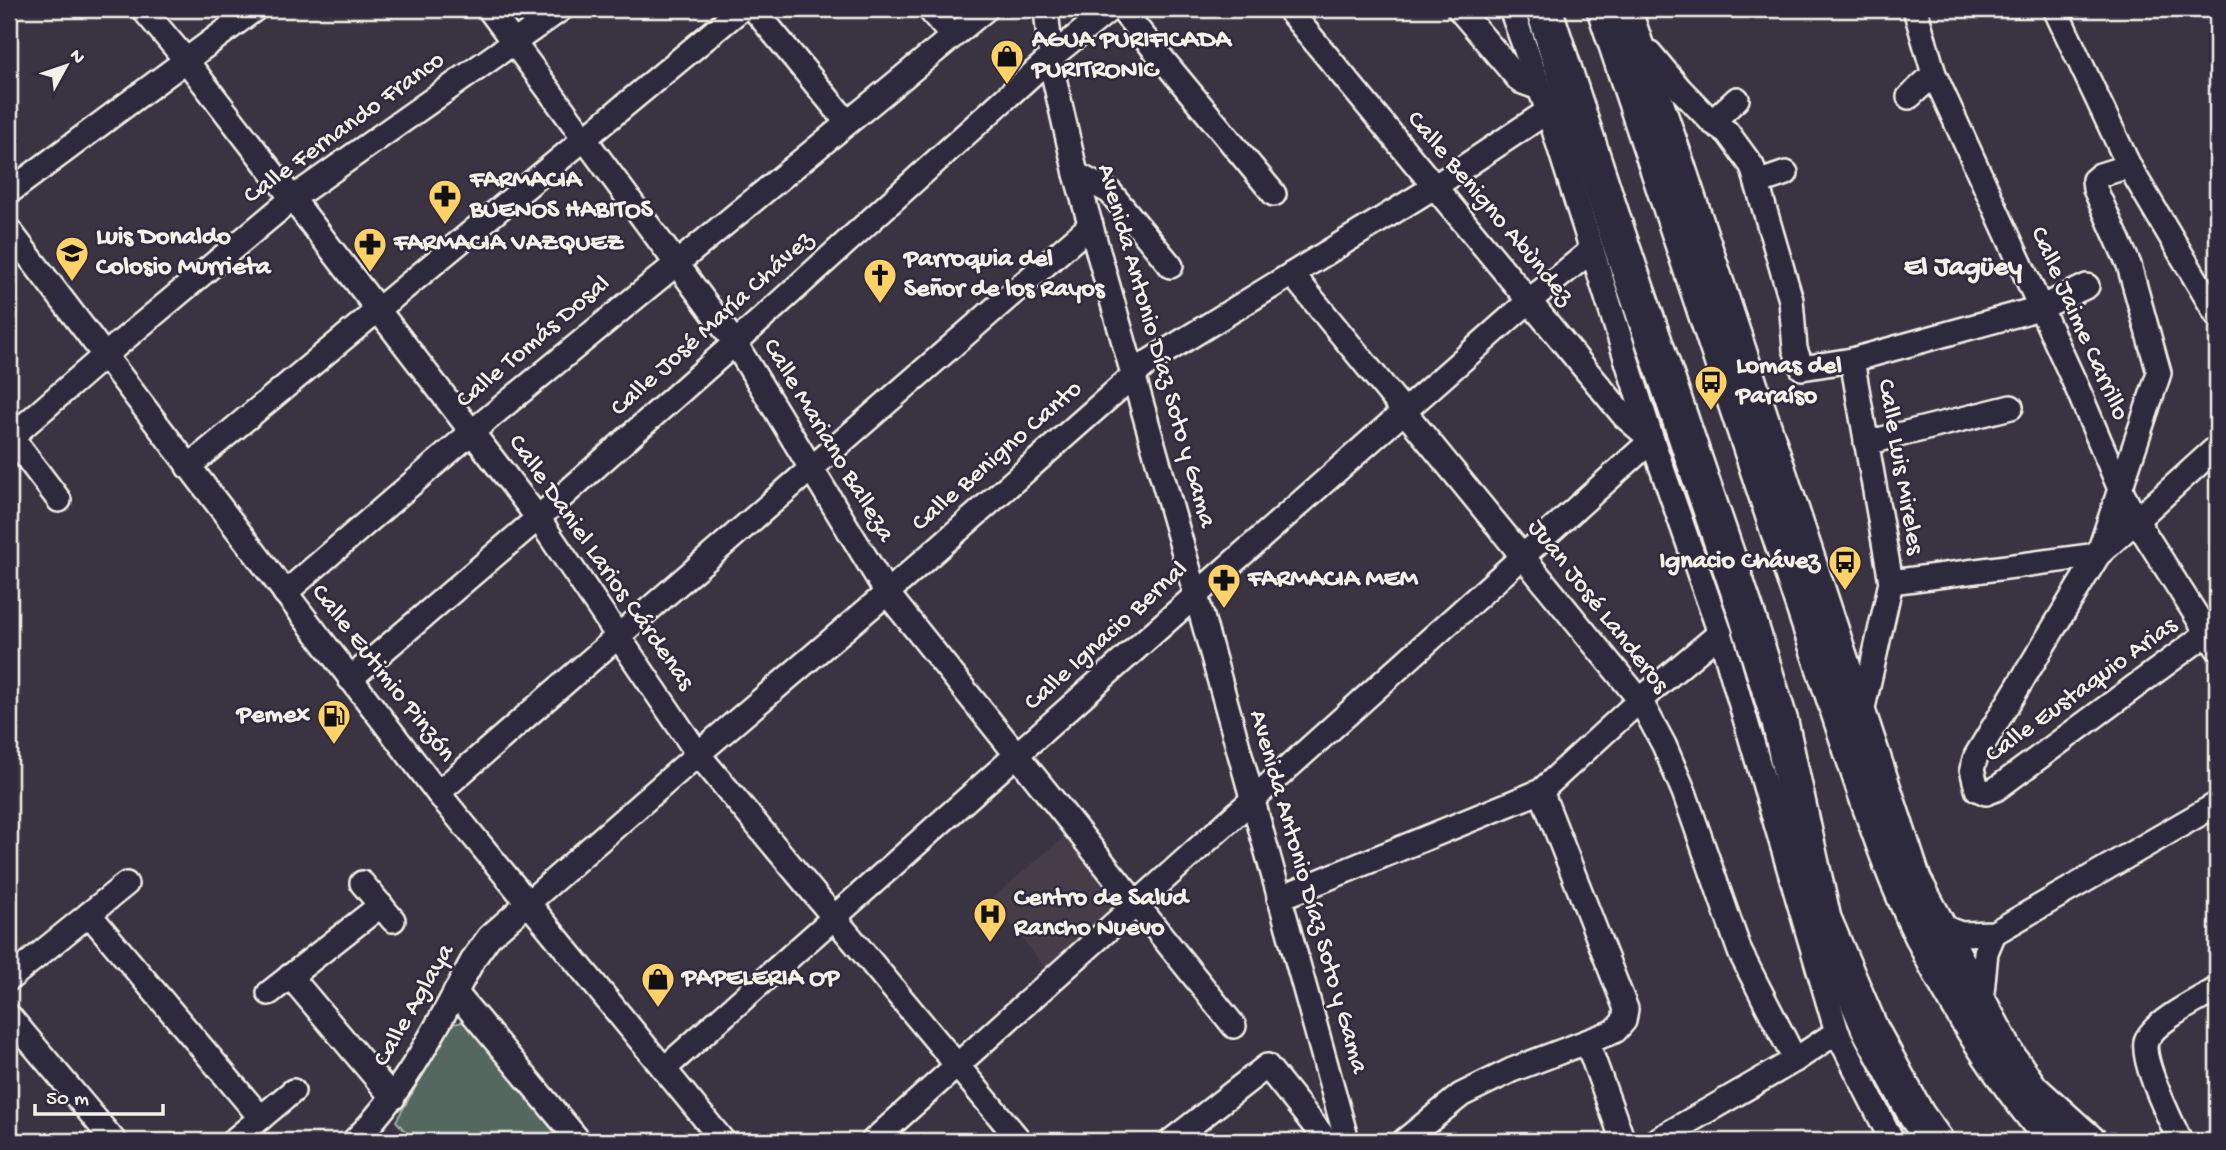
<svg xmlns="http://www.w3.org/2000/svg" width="2226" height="1150" viewBox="0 0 2226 1150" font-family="'Gochi Hand',sans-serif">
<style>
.built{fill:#473e48}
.green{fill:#546861;stroke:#a4aca4;stroke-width:2}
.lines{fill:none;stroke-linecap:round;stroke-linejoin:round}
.minor-casing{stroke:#f4f1e8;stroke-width:28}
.highway-casing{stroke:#f4f1e8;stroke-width:40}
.minor{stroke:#2f2a3d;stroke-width:23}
.highway{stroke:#2f2a3d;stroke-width:35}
.labels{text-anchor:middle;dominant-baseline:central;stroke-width:5;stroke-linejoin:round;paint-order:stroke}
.poi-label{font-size:26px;font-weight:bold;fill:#f4f1e8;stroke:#2f2a3d;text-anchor:start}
.street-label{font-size:26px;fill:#f4f1e8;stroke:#2f2a3d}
.neighbourhood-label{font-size:28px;font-weight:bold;fill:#f4f1e8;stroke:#2f2a3d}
</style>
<rect width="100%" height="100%" fill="#3a3342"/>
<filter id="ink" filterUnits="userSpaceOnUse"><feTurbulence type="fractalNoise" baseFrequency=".0143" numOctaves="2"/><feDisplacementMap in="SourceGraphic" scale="14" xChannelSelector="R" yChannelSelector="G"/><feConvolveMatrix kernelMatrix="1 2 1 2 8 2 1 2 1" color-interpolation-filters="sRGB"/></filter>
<g filter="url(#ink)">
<polygon class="built" points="1071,831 1123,899 1047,971 991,899"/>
<polygon class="green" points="464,1022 563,1141 414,1141 396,1121 452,1024"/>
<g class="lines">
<defs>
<g id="minor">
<polyline points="143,9 185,59 538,518 698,754 1020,1141"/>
<polyline points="489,9 735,343 887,593 1234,1026"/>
<polyline points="754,9 847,122"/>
<polyline points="929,9 952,36"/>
<polyline points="1046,9 1052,69 1076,174 1196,595 1347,1141"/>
<polyline points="1121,9 1274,194"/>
<polyline points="1459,9 1520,81 1539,88"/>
<polyline points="1511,9 1548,111 1652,440 1720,633 1837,1032 1892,1141"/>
<polyline points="1629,9 1680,156 1919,879 2013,1054 2036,1087 2096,1141"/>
<polyline points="1915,9 1934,74 2078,390 2120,489 2136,520 2217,648"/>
<polyline points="2055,9 2129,166 2217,315"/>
<polyline points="1650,53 1680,89 1712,122 1727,132 1752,166 1791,300 1795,349 1802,368 1852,360 2040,308 2087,286"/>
<polyline points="1909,97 1934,74"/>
<polyline points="1712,122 1737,99"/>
<polyline points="2129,166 2100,175 2094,180 2095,189 2129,265 2159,373 2098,555 1976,756 1972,769 1977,789 1986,793 1996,789 2217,626"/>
<polyline points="1076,174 1110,192 1171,266"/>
<polyline points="1757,183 1786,173"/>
<polyline points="9,192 255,9"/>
<polyline points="9,230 438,793 723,1141"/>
<polyline points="1292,274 1640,700 1664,745 1684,792 1740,952 1795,1060"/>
<polyline points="1852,360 1891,582 1863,708"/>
<polyline points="9,434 59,500"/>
<polyline points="9,439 104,356 293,198 561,9"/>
<polyline points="1866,443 2011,407"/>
<polyline points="188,467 741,9"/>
<polyline points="1891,582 2098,555 2217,447"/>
<polyline points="285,593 473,431 986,9"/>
<polyline points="350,679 538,518 735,343 1050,58 1110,9"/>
<polyline points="438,793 1091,225"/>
<polyline points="362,883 393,920"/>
<polyline points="1279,898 1541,791 1640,700 1720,633"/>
<polyline points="89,914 261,1118"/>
<polyline points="1945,928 1961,934 1994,933 2217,804"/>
<polyline points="290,976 393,1098"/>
<polyline points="9,979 126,884"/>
<polyline points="455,992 579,1141"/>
<polyline points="269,993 381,905"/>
<polyline points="1982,993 1986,952 1994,933"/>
<polyline points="9,1016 114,1141"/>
<polyline points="1587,1042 1623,1141"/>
<polyline points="664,1069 1196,595 1529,301 1592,250"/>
<polyline points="233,1141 293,1091"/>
<path d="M 354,1141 C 406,1090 439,1022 474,958 L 489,937 L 698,754 L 887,593 L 1150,361 L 1434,187 L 1548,111"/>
<polyline points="873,1141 1652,440 1624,416 1288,9"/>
<polyline points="1171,1141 1267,1066 1327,1141"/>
<polyline points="1404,1141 1461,1095 1512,1070 1615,1031 1624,1021 1626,1009 1541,791"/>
<polyline points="1655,1141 1795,1060 1837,1032"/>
<path d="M 2180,1141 C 2172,1123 2138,1056 2147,1039 C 2158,1019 2197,1001 2217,989"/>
</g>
<g id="highway">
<polyline points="1544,9 1618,236 1746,612 1780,722 1823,919 1870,1029 1917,1116 1935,1141"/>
<path d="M 1605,9 L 1870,805 C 1880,832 1889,859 1900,885 C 1938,978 1991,1064 2055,1141"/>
</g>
</defs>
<use href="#minor" class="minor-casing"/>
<use href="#highway" class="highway-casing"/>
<use href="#minor" class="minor"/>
<use href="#highway" class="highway"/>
</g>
</g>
<defs>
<symbol id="shop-pin" viewBox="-11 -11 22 30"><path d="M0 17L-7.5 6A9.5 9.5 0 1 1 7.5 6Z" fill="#ffd166" stroke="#2f2a3d"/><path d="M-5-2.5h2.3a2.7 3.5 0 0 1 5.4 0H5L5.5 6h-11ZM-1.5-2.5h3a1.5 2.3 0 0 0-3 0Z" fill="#111"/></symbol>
<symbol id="pharmacy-pin" viewBox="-11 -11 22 30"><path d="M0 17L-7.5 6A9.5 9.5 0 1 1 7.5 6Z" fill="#ffd166" stroke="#2f2a3d"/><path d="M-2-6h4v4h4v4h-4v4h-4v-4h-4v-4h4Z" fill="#111"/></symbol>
<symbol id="school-pin" viewBox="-11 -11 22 30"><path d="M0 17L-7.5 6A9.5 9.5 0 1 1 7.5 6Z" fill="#ffd166" stroke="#2f2a3d"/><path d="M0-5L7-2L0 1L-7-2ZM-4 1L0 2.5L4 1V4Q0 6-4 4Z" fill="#111"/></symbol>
<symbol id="church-pin" viewBox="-11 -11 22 30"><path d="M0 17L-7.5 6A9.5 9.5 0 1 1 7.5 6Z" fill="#ffd166" stroke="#2f2a3d"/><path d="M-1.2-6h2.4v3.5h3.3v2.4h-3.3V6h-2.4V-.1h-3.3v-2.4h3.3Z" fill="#111"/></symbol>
<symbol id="bus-pin" viewBox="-11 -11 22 30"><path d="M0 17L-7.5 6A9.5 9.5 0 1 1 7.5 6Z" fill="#ffd166" stroke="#2f2a3d"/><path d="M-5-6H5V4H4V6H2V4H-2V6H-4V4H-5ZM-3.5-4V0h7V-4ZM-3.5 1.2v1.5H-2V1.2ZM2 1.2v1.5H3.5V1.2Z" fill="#111"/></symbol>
<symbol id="fuel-pin" viewBox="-11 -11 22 30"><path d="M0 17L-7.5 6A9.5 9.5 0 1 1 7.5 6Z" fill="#ffd166" stroke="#2f2a3d"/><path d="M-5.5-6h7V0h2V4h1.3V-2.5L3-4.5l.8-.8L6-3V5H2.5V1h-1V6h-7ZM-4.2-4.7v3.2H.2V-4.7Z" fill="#111"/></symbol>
<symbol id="hospital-pin" viewBox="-11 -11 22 30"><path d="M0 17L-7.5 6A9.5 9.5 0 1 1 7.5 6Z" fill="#ffd166" stroke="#2f2a3d"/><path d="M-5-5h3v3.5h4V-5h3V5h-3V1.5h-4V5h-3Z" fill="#111"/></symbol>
</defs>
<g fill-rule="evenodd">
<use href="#shop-pin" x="988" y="37" width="38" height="52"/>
<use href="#pharmacy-pin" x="426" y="177" width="38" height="52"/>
<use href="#pharmacy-pin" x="351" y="225" width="38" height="52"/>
<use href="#school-pin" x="53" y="234" width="38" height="52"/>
<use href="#church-pin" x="861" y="256" width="38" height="52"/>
<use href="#bus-pin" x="1692" y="363" width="38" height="52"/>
<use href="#bus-pin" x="1826" y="543" width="38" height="52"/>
<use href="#pharmacy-pin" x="1205" y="561" width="38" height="52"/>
<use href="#fuel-pin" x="315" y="697" width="38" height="52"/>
<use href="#hospital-pin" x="971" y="895" width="38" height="52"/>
<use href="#shop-pin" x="639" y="960" width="38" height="52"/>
</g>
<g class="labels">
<g class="poi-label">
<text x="1032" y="41">AGUA PURIFICADA<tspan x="1032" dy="30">PURITRONIC</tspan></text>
<text x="470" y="181">FARMACIA<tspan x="470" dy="30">BUENOS HABITOS</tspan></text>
<text x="96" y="238">Luis Donaldo<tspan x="96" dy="30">Colosio Murrieta</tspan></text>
<text x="394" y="244">FARMACIA VAZQUEZ</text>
<text x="904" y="260">Parroquia del<tspan x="904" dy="30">Señor de los Rayos</tspan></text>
<text x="1736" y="367">Lomas del<tspan x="1736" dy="30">Paraíso</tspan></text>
<text x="1820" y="562" text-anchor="end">Ignacio Chávez</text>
<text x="1248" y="580">FARMACIA MEM</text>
<text x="310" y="716" text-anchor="end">Pemex</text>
<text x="1014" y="899">Centro de Salud<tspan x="1014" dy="30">Rancho Nuevo</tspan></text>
<text x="682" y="979">PAPELERIA OP</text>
</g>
<g class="street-label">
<text transform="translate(345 129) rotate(-36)">Calle Fernando Franco</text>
<text transform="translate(1489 209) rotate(50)">Calle Benigno Abùndez</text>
<text transform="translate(2078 324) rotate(66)">Calle Jaime Carrillo</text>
<text transform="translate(713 325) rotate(-42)">Calle José María Chávez</text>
<text transform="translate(534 343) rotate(-40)">Calle Tomás Dosal</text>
<text transform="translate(1155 346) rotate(74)">Avenida Antonio Díaz Soto y Gama</text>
<text transform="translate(827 441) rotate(59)">Calle Mariano Balleza</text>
<text transform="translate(998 457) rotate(-41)">Calle Benigno Canto</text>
<text transform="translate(1899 467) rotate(80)">Calle Luis Mireles</text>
<text transform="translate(600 563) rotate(55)">Calle Daniel Larios Cárdenas</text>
<text transform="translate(1597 607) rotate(52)">Juan José Landeros</text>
<text transform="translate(1107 637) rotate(-42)">Calle Ignacio Bernal</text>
<text transform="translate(382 674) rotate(52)">Calle Eutimio Pinzón</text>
<text transform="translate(2082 691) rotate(-36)">Calle Eustaquio Arias</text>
<text transform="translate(1307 892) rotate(74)">Avenida Antonio Díaz Soto y Gama</text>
<text transform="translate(415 1006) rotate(-60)">Calle Aglaya</text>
</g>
<g class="neighbourhood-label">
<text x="1963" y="268">El Jagüey</text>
</g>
</g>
<rect width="2226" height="1150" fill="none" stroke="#2f2a3d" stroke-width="35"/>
<rect x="18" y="18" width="2191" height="1115" fill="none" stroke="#f4f1e8" stroke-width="2.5" filter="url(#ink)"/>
<g transform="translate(66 66) rotate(50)" stroke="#2f2a3d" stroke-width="5" paint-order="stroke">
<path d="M0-5L12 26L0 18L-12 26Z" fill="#f4f1e8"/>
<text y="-10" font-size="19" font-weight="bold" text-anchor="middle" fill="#f4f1e8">N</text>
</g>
<path d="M35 1104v10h128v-10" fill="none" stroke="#f4f1e8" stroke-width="3.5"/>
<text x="46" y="1104" font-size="21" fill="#f4f1e8" stroke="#2f2a3d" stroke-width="5" paint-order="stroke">50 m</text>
</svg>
